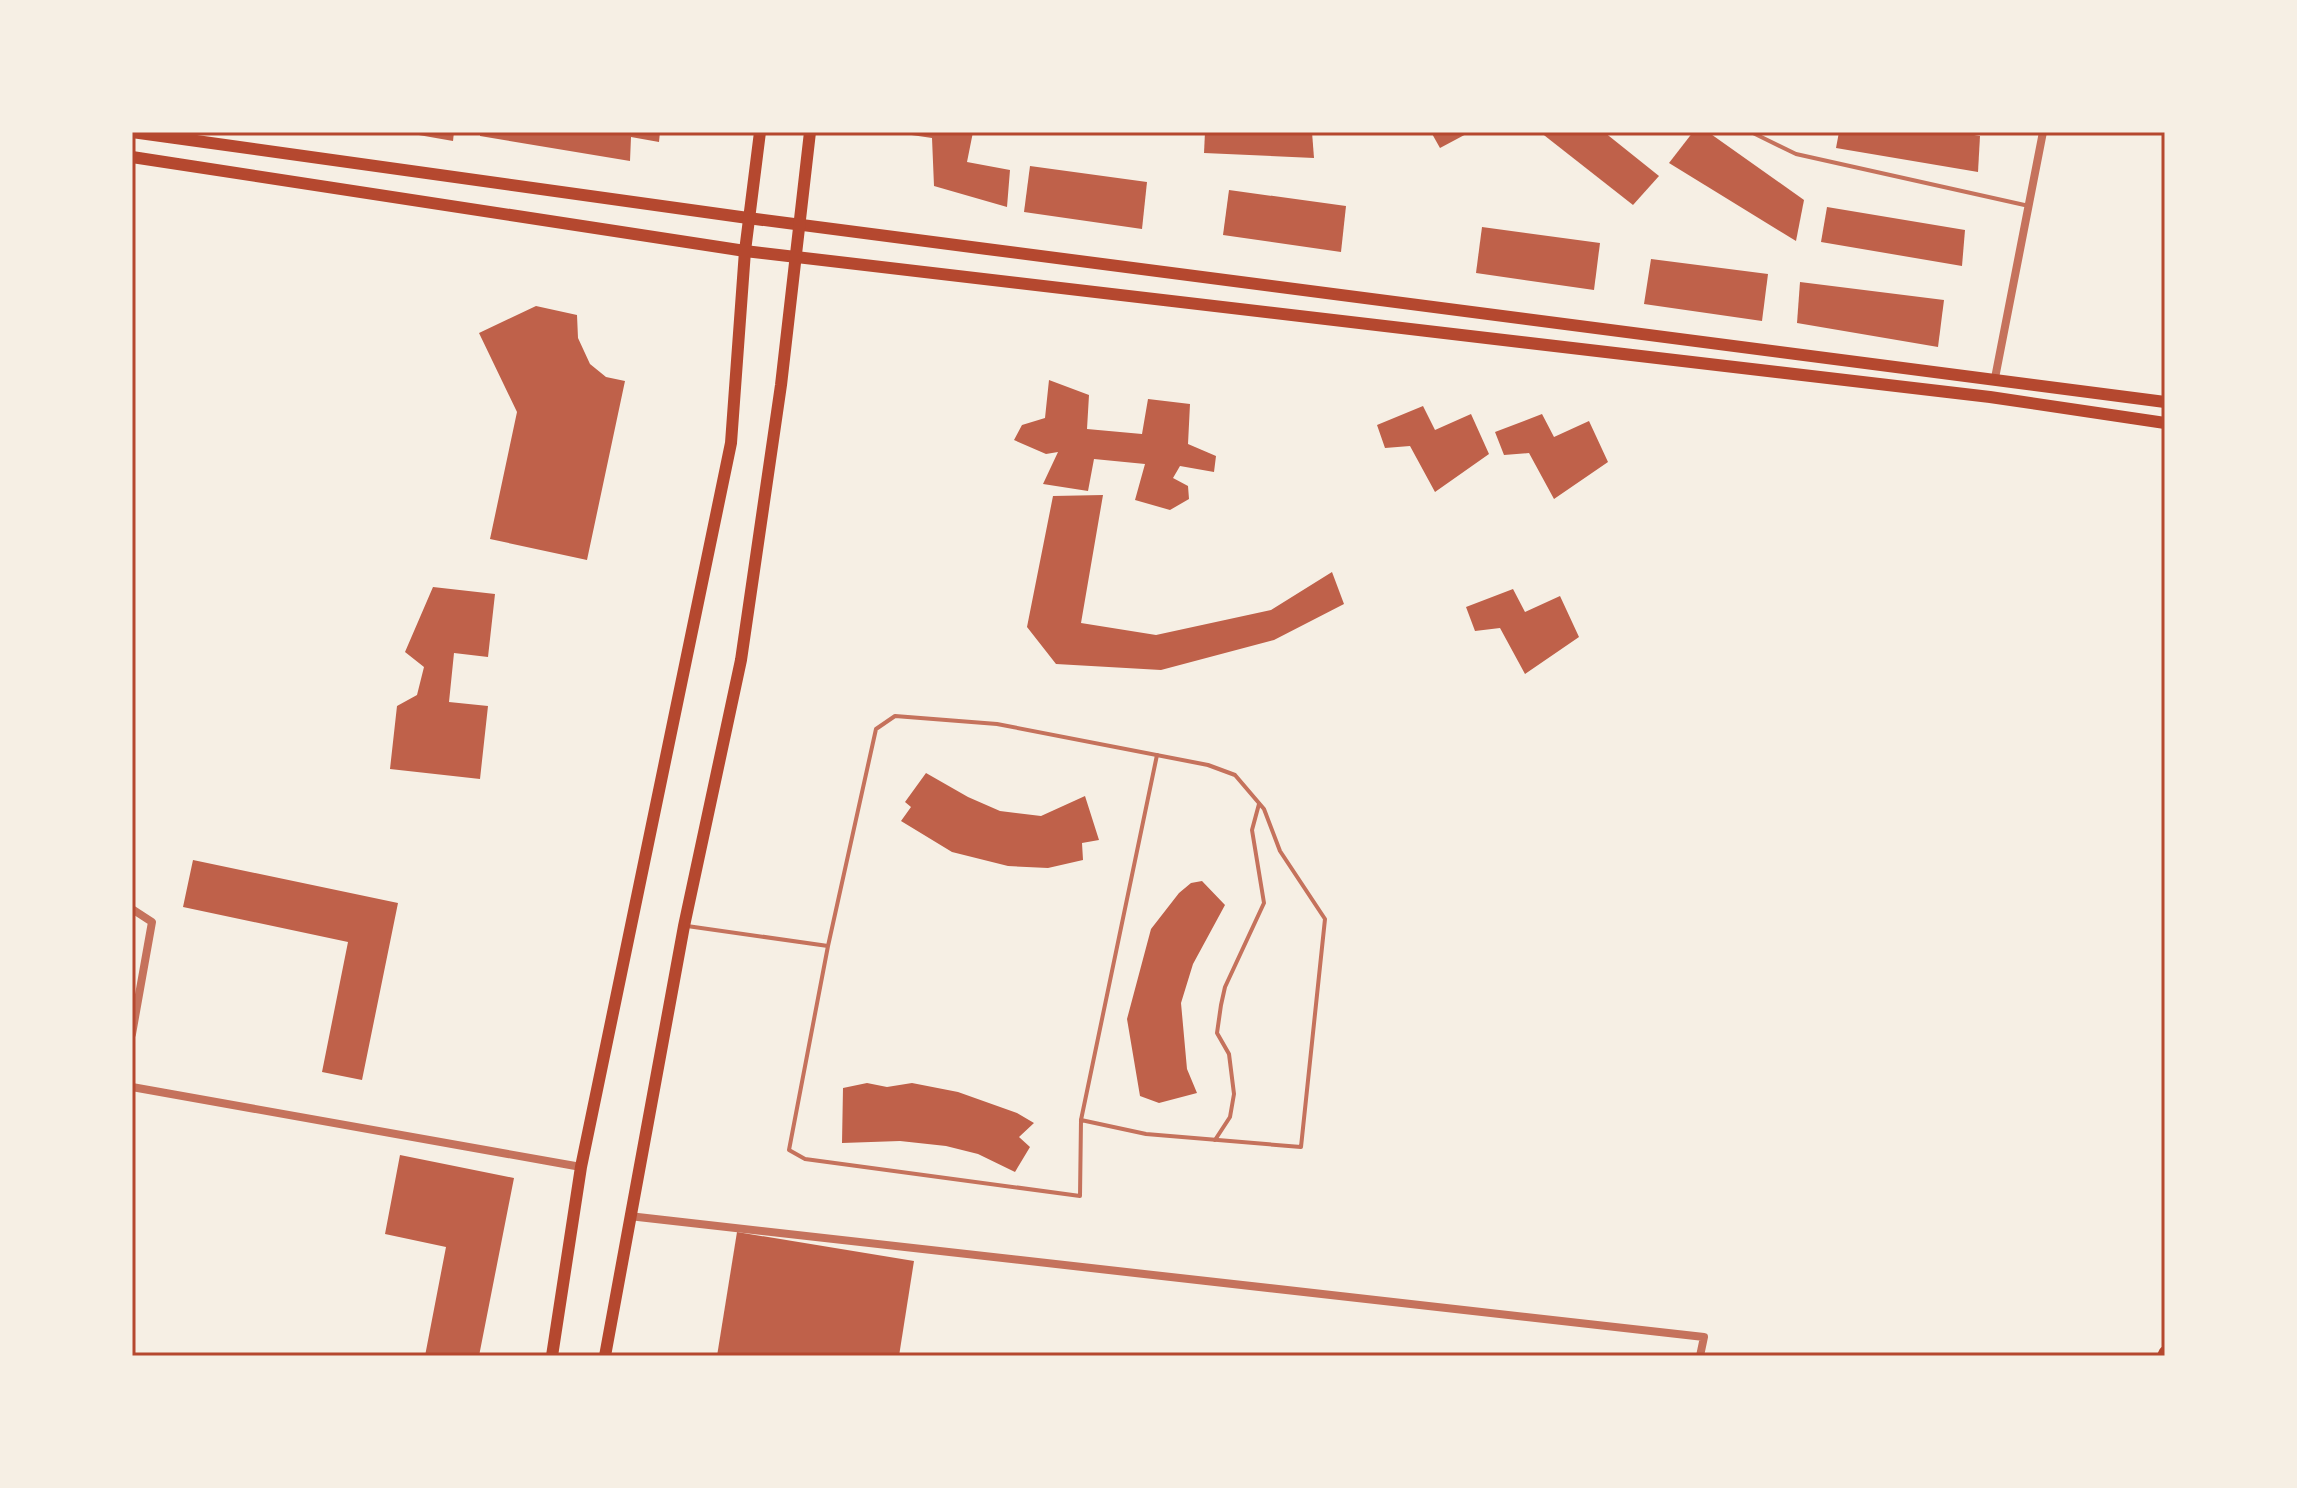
<svg xmlns="http://www.w3.org/2000/svg" width="2297" height="1488" viewBox="0 0 2297 1488" font-family="'Alegreya Sans',sans-serif">
<style>
.building{fill:#bf614a}
.lines{fill:none;stroke-linecap:round;stroke-linejoin:round}
.service{stroke:#c5725c;stroke-width:4}
.minor{stroke:#c5725c;stroke-width:8}
.secondary{stroke:#b5482f;stroke-width:12}
.neatline{fill:none;stroke:#b5482f;stroke-width:3}
</style>
<rect width="100%" height="100%" fill="#f6efe4"/>
<g class="building">
<polygon points="414,132 454,132 453,141 413,134"/>
<polygon points="480,132 660,132 659,142 631,137 630,161 480,136"/>
<polygon points="891,132 973,132 967,162 1010,170 1007,207 934,186 932,138"/>
<polygon points="1205,132 1312,132 1314,158 1204,153"/>
<polygon points="1431,132 1470,132 1440,148"/>
<polygon points="1540,132 1604,132 1659,176 1633,205"/>
<polygon points="1693,132 1708,132 1804,200 1796,241 1669,163"/>
<polygon points="1839,132 1957,132 1980,136 1978,172 1836,148"/>
<polygon points="1030,166 1147,182 1142,229 1024,212"/>
<polygon points="1229,190 1346,206 1341,252 1223,235"/>
<polygon points="1827,207 1965,230 1962,266 1821,242"/>
<polygon points="1482,227 1600,243 1594,290 1476,273"/>
<polygon points="1651,259 1768,274 1762,321 1644,304"/>
<polygon points="1800,282 1944,300 1938,347 1797,323"/>
<polygon points="536,306 577,315 578,338 590,364 606,377 625,381 587,560 490,539 517,412 479,333"/>
<polygon points="1049,380 1089,395 1087,429 1142,434 1148,399 1190,404 1188,444 1216,456 1214,472 1180,466 1173,478 1188,486 1189,499 1170,510 1135,500 1145,464 1094,459 1088,491 1043,484 1058,452 1046,454 1014,440 1022,425 1045,418"/>
<polygon points="1423,406 1435,430 1471,414 1489,454 1435,492 1410,446 1385,448 1377,425"/>
<polygon points="1542,414 1554,437 1589,421 1608,462 1554,499 1529,453 1504,455 1495,432"/>
<polygon points="1103,495 1081,623 1156,635 1271,610 1332,572 1344,604 1274,640 1161,670 1056,664 1027,627 1053,496"/>
<polygon points="433,587 495,594 488,657 454,653 449,702 488,706 480,779 390,769 397,706 417,695 424,667 405,652"/>
<polygon points="1513,589 1525,612 1560,596 1579,637 1525,674 1500,628 1475,631 1466,607"/>
<polygon points="926,773 968,797 1000,811 1041,816 1085,796 1099,840 1082,843 1083,860 1048,868 1008,866 952,852 901,821 911,807 905,802"/>
<polygon points="193,860 398,903 362,1080 322,1072 348,942 183,907"/>
<polygon points="1202,881 1225,905 1193,964 1181,1003 1187,1069 1197,1093 1159,1103 1140,1096 1127,1019 1151,929 1179,893 1191,883"/>
<polygon points="867,1083 887,1087 912,1083 958,1092 1017,1113 1034,1123 1019,1137 1030,1147 1015,1172 978,1154 946,1146 900,1141 842,1143 843,1088"/>
<polygon points="400,1155 514,1178 479,1356 425,1356 446,1247 385,1234"/>
<polygon points="737,1232 914,1261 899,1356 717,1356"/>
</g>
<g class="lines">
<g class="service">
<polyline points="1751,132 1796,154 2029,206"/>
<polyline points="687,926 828,946 876,729 895,716 997,724 1208,765 1235,775 1264,809 1280,851 1325,919 1301,1147 1146,1134 1081,1120 1080,1196 805,1159 789,1150 828,946"/>
<polyline points="1081,1120 1157,755"/>
<polyline points="1215,1140 1230,1117 1234,1094 1229,1054 1217,1033 1221,1005 1225,987 1264,903 1252,830 1259,804"/>
</g>
<g class="minor">
<polyline points="1995,378 2043,132"/>
<polyline points="132,909 152,922 132,1034"/>
<polyline points="132,1087 581,1167"/>
<polyline points="629,1216 1704,1337 1700,1356"/>
</g>
<g class="secondary">
<polyline points="132,132 748,218 2165,402"/>
<polyline points="132,157 745,251 1990,397 2165,423"/>
<polyline points="552,1356 581,1167 731,443 745,251 760,132"/>
<polyline points="605,1356 684,926 741,660 781,385 810,132"/>
<polyline points="2163,1356 2165,1352"/>
</g>
</g>
<rect width="2297" height="1488" fill="none" stroke="#f6efe4" stroke-width="268"/>
<rect x="134" y="134" width="2029" height="1220" class="neatline"/>
</svg>
